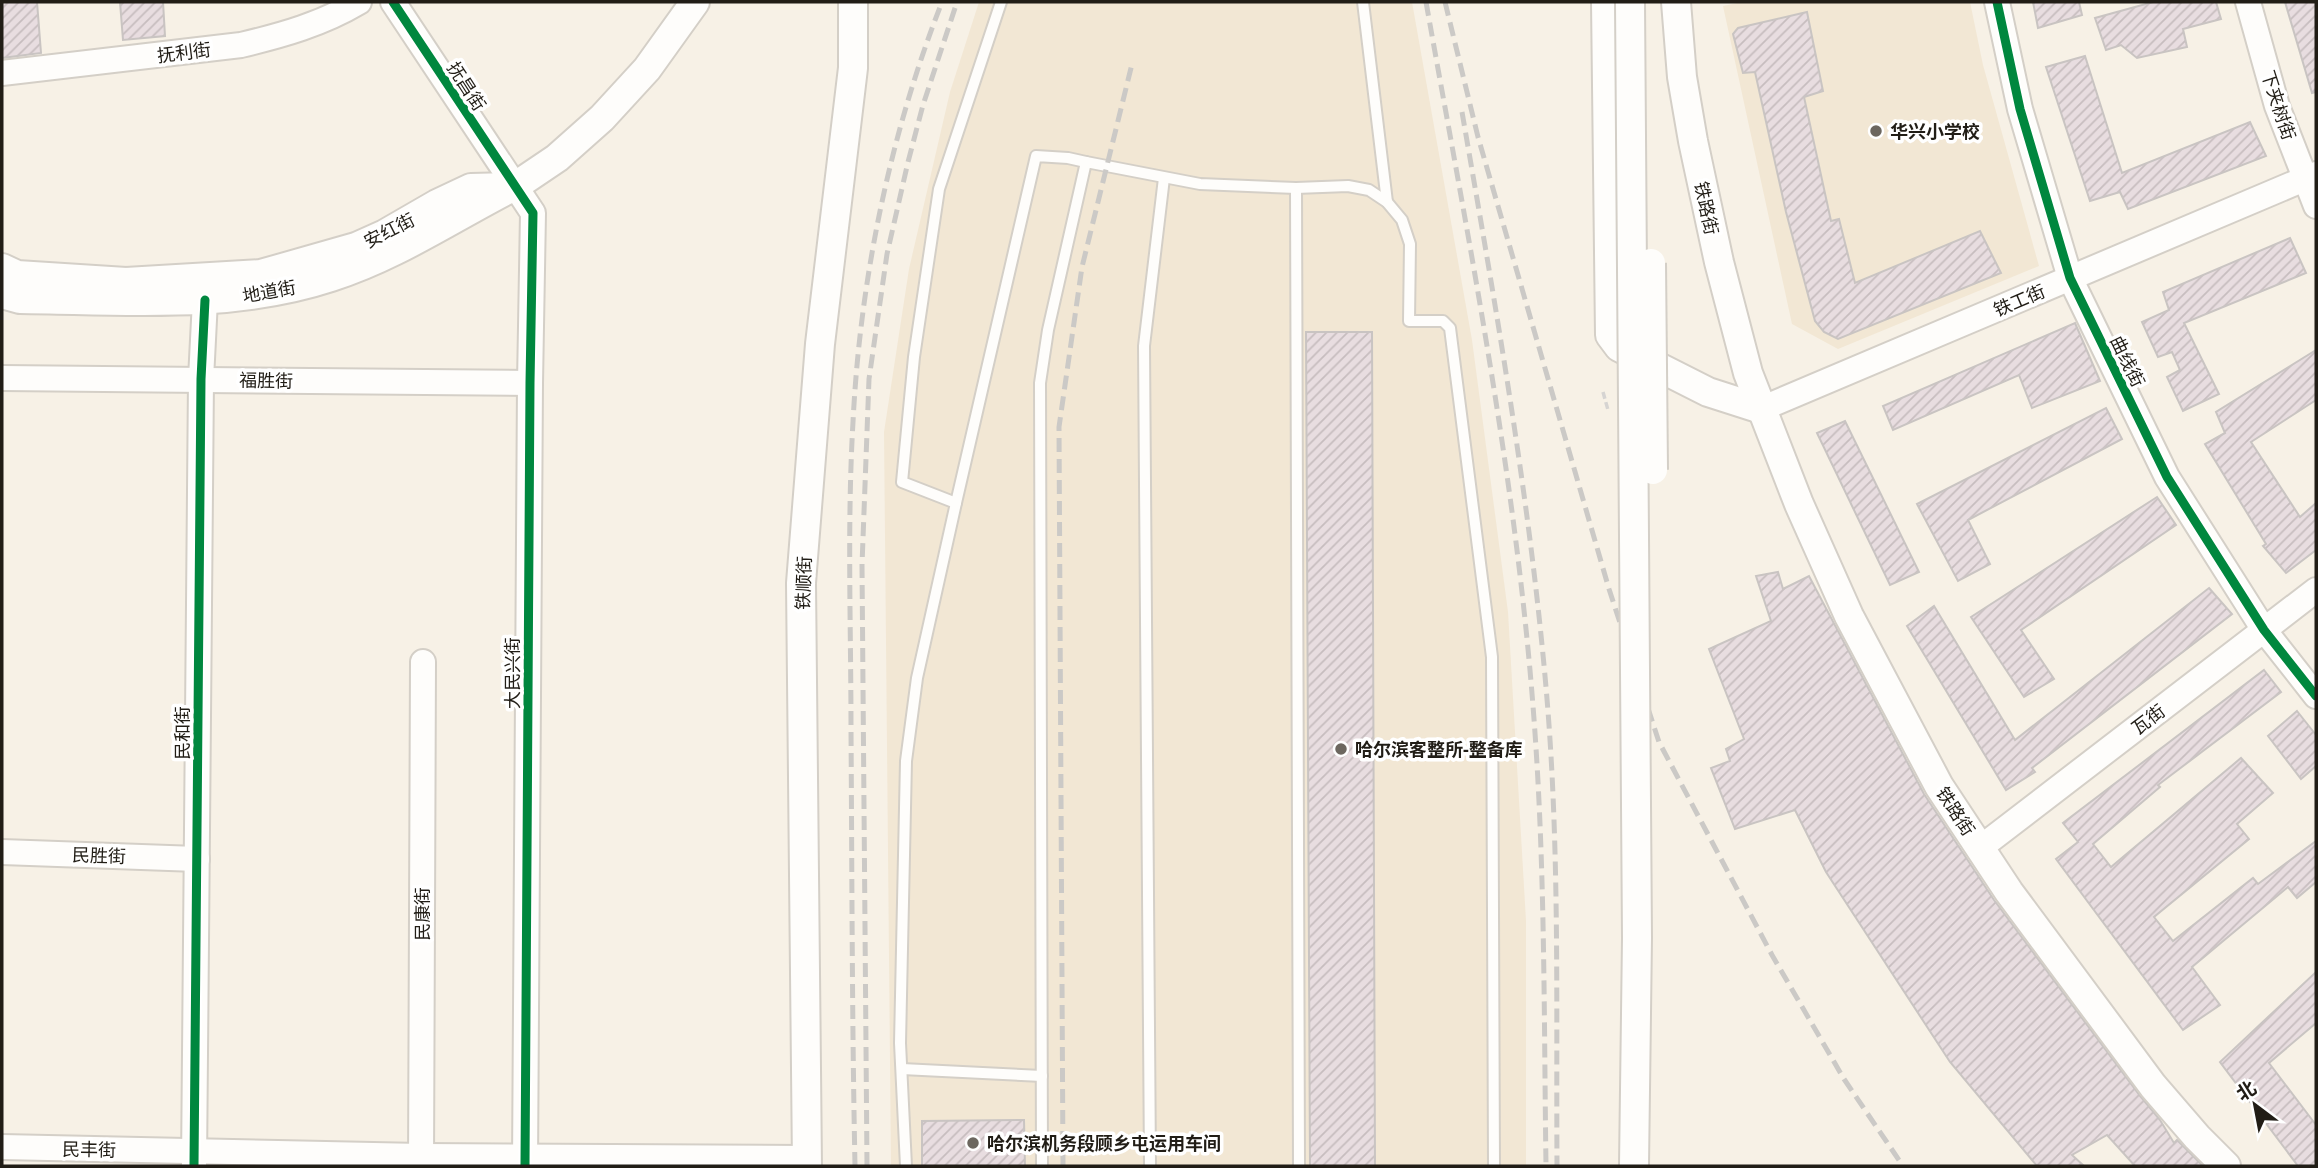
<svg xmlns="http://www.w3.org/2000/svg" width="2318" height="1168" viewBox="0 0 2318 1168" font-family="'Open Sans','Noto Sans SC',sans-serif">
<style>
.built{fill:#f2e7d4}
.building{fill:url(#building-hatch);stroke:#c9c4c2;stroke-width:2}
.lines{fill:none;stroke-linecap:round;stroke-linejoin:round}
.service-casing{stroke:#d4cfc7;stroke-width:14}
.tertiary-casing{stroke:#d4cfc7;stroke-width:28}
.secondary-casing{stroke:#d4cfc7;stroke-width:32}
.path{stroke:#d6d4d2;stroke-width:3.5;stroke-dasharray:7 3.5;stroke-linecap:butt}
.service{stroke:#fefdfb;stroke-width:10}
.tertiary{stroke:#fefdfb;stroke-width:24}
.secondary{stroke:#fefdfb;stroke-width:28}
.rail{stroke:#cbc9c6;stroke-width:5;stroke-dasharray:14 7;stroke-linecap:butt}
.secondary-bridge-casing{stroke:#d4cfc7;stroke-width:32;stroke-linecap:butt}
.secondary-bridge{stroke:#fefdfb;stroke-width:28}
.cycleway-casing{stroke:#fff;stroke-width:13}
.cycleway{stroke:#00873e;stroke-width:9}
.poi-dot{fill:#6c675f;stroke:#fff;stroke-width:2.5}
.labels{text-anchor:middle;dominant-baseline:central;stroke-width:7;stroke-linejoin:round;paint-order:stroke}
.street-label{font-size:18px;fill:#211d16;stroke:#fff}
.poi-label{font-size:18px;font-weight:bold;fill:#211d16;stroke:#fff;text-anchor:start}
</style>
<defs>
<pattern id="building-hatch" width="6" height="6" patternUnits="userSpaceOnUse" patternTransform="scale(1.75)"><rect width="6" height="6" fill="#e8dde0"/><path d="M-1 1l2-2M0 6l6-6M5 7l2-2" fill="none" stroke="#c7bdbf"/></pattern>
</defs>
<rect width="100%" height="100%" fill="#f7f1e6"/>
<g class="built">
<polygon points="979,2 1412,2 1472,340 1508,612 1526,921 1526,1166 891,1166 884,432 909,269 950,92"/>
<polygon points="1742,2 1970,2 1983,65 2039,266 1838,349 1792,324 1723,6"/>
</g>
<g class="building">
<polygon points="2,2 37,2 41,53 2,58"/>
<polygon points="120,2 163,2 165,36 123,40"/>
<polygon points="2033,2 2079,2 2082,15 2038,28"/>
<polygon points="2153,2 2216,2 2221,19 2183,29 2187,47 2137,58 2121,45 2106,50 2095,18"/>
<polygon points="2285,2 2316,2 2316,92 2312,93"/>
<polygon points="1807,12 1823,91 1804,97 1831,221 1839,219 1855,283 1980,231 2001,273 1838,339 1824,332 1815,321 1786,212 1755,72 1743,73 1733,34 1738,28"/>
<polygon points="2085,56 2122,173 2250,122 2266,156 2128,209 2120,192 2090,201 2046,67"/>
<polygon points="2290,238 2306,273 2184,323 2219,394 2183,411 2167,377 2180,370 2172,352 2158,357 2142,322 2169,310 2163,292"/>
<polygon points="2075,323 2100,381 2032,408 2019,375 1893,430 1883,406"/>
<polygon points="1306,332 1372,332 1375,1166 1310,1166"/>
<polygon points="2316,350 2316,400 2251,442 2300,517 2316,503 2316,550 2286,573 2263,546 2266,544 2205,444 2225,433 2216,412"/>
<polygon points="2106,408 2122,439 1968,520 1990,564 1958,581 1917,504"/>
<polygon points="1845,421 1919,572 1890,585 1817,433"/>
<polygon points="2157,497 2176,525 2021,630 2054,679 2024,697 1971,617"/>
<polygon points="1778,572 1783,589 1809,576 1924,794 1994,900 2140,1096 2160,1120 2174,1143 2177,1140 2203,1166 2135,1166 2107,1135 2072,1155 2084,1166 2037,1166 1950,1062 1826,872 1795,810 1735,829 1711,768 1730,761 1726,749 1744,739 1709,649 1771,621 1756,576"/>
<polygon points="2209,588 2232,614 2032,768 2035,772 2006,790 1907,626 1934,606 2015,740"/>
<polygon points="2264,670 2281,692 2158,785 2160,787 2093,844 2111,867 2241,758 2273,793 2237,824 2249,839 2154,917 2173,941 2253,878 2258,884 2316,841 2316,882 2297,898 2288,887 2192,967 2220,1005 2183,1030 2056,859 2078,842 2063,823"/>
<polygon points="2297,711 2316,735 2316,766 2301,779 2268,736"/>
<polygon points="2316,972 2316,1023 2269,1063 2316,1125 2316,1166 2298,1166 2220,1062"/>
<polygon points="1024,1120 1025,1166 922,1166 922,1121"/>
</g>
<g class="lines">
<defs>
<g id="service">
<polyline points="1363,2 1387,202"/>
<polyline points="1296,188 1299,1166"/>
<polyline points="956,503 1036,156 1068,158 1086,162"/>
<polyline points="902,1069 1042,1076"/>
<polyline points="906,1166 900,1043 906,761 917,678 956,503 902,482 914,357 939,189 1001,2"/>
<polyline points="1042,1166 1040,383 1048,330 1086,162 1200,184 1296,188 1348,186 1369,190 1387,202 1402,220 1410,244 1409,321 1443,321 1450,328 1492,657 1494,1166"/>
<polyline points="1150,1166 1144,346 1164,178"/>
</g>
<g id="tertiary">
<polyline points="393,2 533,213 530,383 525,1166"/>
<polyline points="1997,2 2020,109 2070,278 2167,477 2264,630 2316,696"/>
<polyline points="2248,2 2277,106 2316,206"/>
<path d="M 2,73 L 241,45 C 283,35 322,24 359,2"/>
<polyline points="2,378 530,383"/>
<polyline points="1761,409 2316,174"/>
<polyline points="1980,848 2316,590"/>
<polyline points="2,852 197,859"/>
<polyline points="2,1147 421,1156 807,1158"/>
<polyline points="194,1166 201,379 205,300"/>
<polyline points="421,1166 423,662"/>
</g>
<g id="secondary">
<polyline points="1606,2 1610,335 1619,347 1708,392 1761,409"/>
<polyline points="1676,2 1682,77 1693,141 1719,262 1748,373 1799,504 1849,616 1939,786 2009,892 2153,1086 2197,1137 2226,1166"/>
<polyline points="2,268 17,275 126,282 261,274 356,247 385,234 437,204 471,188 514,187 557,158 602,118 647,69 695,2"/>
<path d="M 2,294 L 20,299 C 124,300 231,310 331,277 C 394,257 449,220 507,190"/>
<polyline points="807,1166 801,583 820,344 853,68 853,2"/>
</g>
</defs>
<use href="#service" class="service-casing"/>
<use href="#tertiary" class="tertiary-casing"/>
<use href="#secondary" class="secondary-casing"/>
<polyline class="path" points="1603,392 1608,410"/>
<use href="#service" class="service"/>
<use href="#tertiary" class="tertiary"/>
<use href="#secondary" class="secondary"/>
<g class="rail">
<path d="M 1426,2 C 1470,249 1520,497 1536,748 C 1545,887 1544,1027 1546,1166"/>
<polyline points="1445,2 1478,137 1609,589 1659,742 1772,955 1844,1079 1903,1166"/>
<path d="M 1462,112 C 1495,303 1529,494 1546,687 C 1560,846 1556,1007 1557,1166"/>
<path d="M 855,1166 C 852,1021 852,875 851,729 C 851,627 847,524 853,422 C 860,280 890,134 942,2"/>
<polyline points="867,1166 862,565 869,379 887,254 908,162 923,105 957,2"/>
<polyline points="1063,1166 1059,427 1082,267 1132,64"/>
</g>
<defs>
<g id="secondary-bridge">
<polyline points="1630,2 1637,938 1634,1166"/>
<polyline points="1651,263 1653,470"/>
</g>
</defs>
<use href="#secondary-bridge" class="secondary-bridge-casing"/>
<use href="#secondary-bridge" class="secondary-bridge"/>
<defs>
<g id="cycleway">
<polyline points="393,2 533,213 530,383 525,1166"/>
<polyline points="1997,2 2020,109 2070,278 2167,477 2264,630 2316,696"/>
<polyline points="194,1166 201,379 205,300"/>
</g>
</defs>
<use href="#cycleway" class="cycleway-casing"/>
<use href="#cycleway" class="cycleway"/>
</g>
<g class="poi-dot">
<circle cx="1876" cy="131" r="7"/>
<circle cx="1341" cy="749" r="7"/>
<circle cx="973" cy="1143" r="7"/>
</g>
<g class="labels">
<g class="street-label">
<text transform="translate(184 52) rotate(-7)">抚利街</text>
<text transform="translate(467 86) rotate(57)">抚昌街</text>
<text transform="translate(2279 105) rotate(72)">下夹树街</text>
<text transform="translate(1707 208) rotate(78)">铁路街</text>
<text transform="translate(389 230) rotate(-27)">安红街</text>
<text transform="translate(269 291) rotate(-10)">地道街</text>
<text transform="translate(2019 300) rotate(-23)">铁工街</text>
<text transform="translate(2128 361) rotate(64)">曲线街</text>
<text transform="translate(266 380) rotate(1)">福胜街</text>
<text transform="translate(803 583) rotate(-88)">铁顺街</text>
<text transform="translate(512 673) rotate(-90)">大民兴街</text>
<text transform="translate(2148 719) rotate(-37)">瓦街</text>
<text transform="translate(182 733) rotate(-90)">民和街</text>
<text transform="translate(1956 811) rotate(57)">铁路街</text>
<text transform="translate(99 855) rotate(2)">民胜街</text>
<text transform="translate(422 914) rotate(-90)">民康街</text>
<text transform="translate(89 1149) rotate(1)">民丰街</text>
</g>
<g class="poi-label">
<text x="1890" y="131">华兴小学校</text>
<text x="1355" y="749">哈尔滨客整所-整备库</text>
<text x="987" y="1143">哈尔滨机务段顾乡屯运用车间</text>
</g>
</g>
<rect width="2318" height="1168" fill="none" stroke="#211d16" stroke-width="7"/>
<g transform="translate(2255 1105) rotate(328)" stroke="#ffffff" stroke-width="5" paint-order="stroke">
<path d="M0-5L12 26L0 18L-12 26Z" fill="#211d16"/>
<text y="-10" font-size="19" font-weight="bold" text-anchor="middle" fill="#211d16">北</text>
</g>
</svg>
